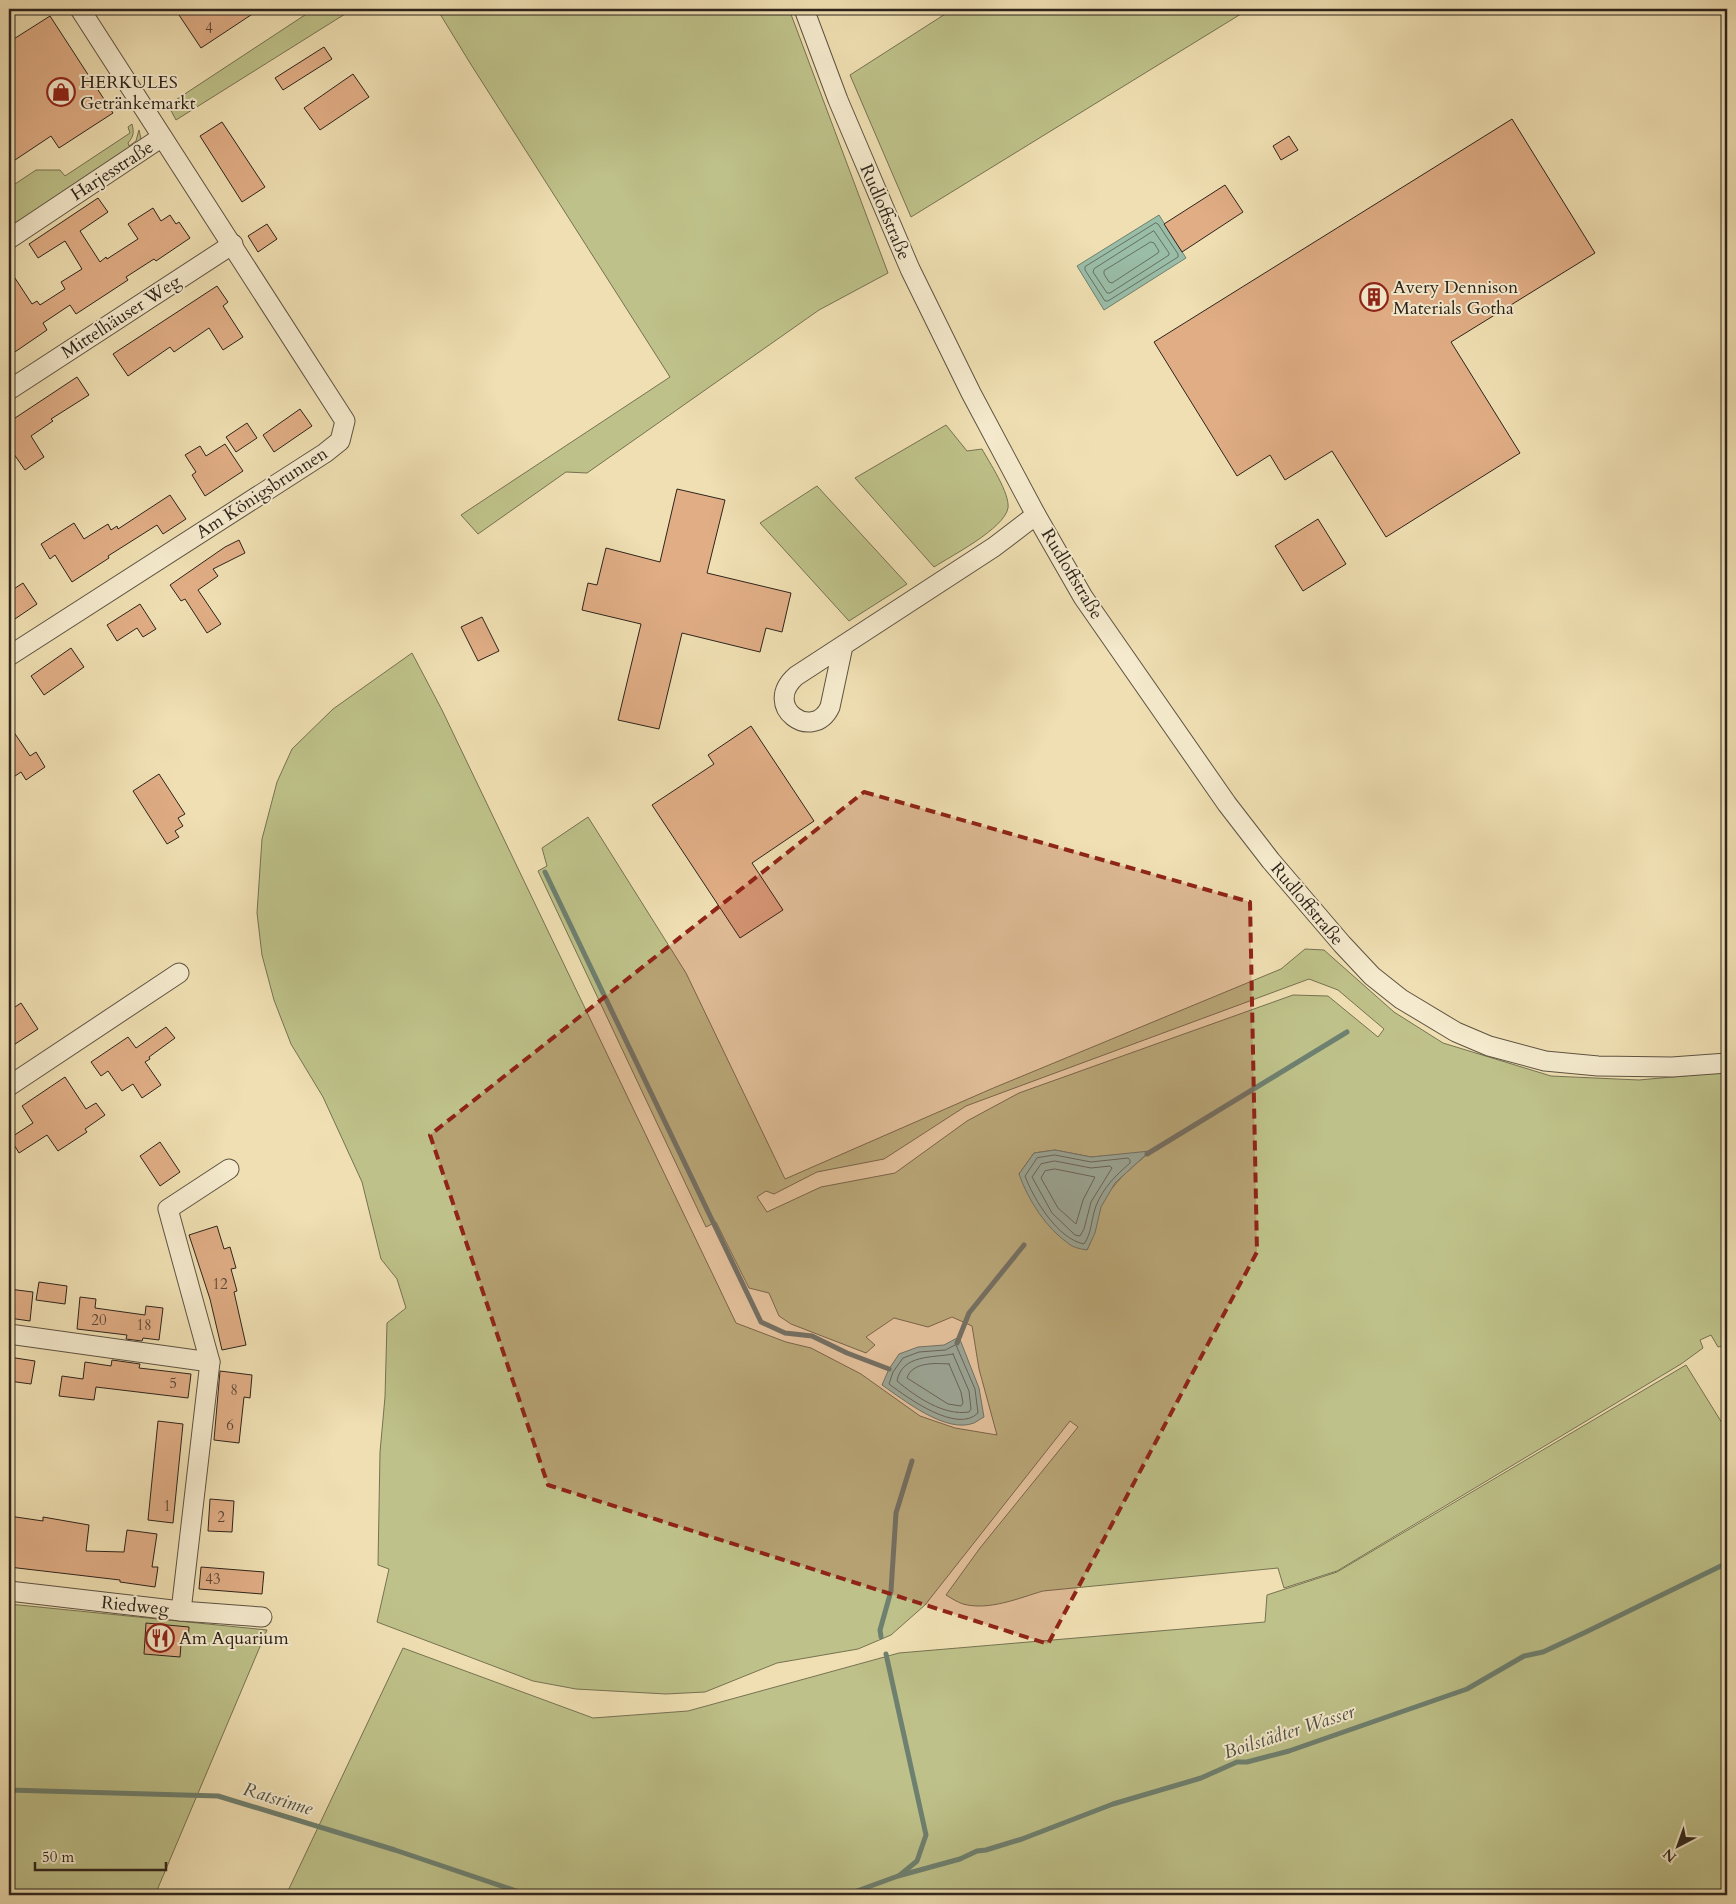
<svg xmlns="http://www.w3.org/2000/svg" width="1736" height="1904" viewBox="0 0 1736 1904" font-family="Cardo,serif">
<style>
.green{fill:#bec189;stroke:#767252;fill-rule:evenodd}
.water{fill:#9abda8;stroke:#6e8070}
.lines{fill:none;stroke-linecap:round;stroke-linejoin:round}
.shore{stroke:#647062;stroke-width:1}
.stream{stroke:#6e8070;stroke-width:5}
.building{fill:#e0ad85;stroke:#2d241c}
.minor-casing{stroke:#5e5342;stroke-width:21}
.minor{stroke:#f5eacd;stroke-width:19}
.marked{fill:#8f2418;fill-opacity:0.2;stroke:#8f2418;stroke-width:4;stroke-dasharray:10 6;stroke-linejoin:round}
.labels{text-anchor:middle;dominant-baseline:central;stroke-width:4;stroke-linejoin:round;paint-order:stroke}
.number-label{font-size:15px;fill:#5a4636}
.poi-label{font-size:18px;fill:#2d241c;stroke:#f5eacd;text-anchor:start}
.street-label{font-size:18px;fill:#2d241c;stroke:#f5eacd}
.water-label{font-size:19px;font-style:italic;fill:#4e5246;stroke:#f5eacd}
</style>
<rect width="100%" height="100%" fill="#efdfb2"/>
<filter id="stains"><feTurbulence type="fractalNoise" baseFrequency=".004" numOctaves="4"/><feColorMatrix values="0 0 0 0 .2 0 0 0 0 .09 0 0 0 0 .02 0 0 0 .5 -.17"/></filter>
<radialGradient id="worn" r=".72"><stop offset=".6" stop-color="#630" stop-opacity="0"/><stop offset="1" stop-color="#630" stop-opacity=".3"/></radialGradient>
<g class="green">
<polygon points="314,9 353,9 176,120 168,105"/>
<polygon points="437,9 789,9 888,273 819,310 587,473 566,472 478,534 461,515 670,377 470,63"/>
<polygon points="953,9 1249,9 911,217 850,75"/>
<path d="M 132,124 C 134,132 134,136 128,143 L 129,146 L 136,141 L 139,130 L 141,139 L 135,146 L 9,231 L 9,188 L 36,170 L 60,170 L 65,176 L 130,133 L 128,127 Z"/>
<path d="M 946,425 L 967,451 L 982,449 C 989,462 1010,493 1008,508 C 1004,529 951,556 934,567 L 855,478 Z"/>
<polygon points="817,486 907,584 849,621 760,523"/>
<path d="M 412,653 L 442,710 L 736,1323 L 786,1342 L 811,1348 L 861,1374 L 920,1416 L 955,1428 L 997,1435 L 979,1369 L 972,1326 L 952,1317 L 928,1327 L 894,1318 L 866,1337 L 875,1345 L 866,1353 L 791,1324 L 779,1316 L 769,1293 L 749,1288 L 716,1222 L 706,1227 L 538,871 L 547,866 L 542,848 L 588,817 L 686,973 L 785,1179 L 991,1089 L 1281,969 L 1305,949 L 1324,950 L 1394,1012 L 1443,1043 L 1551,1076 L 1639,1080 L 1727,1072 L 1727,1345 L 1718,1347 L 1711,1335 L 1700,1340 L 1703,1348 L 1681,1364 L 1337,1571 L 1284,1588 L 1278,1568 L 1043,1591 C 1019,1598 989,1611 963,1604 C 957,1602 951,1598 946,1595 L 980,1548 L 1078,1427 L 1070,1421 L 925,1605 L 891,1635 L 858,1649 L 777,1663 L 705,1692 L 666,1694 L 576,1689 L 533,1681 L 377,1622 L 389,1569 L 378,1565 L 380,1452 L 385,1397 L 387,1323 L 406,1308 L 397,1279 L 381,1259 L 362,1182 L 323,1097 L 291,1044 L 274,1000 L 262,955 L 257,913 L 262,839 L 277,782 L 292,749 L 333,709 ZM 1309,979 L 1338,990 L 1384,1029 L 1378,1037 L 1328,996 L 1293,995 L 1019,1093 L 967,1121 L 895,1173 L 821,1187 L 767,1212 L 757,1197 L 766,1191 L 774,1194 L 817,1172 L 884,1159 L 966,1106 ZM 1055,1150 L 1091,1157 L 1150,1152 C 1131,1168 1112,1183 1101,1206 C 1095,1220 1094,1236 1087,1250 L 1019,1174 L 1034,1153 Z"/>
<polygon points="1686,1365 1727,1431 1727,1895 286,1895 403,1648 593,1718 688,1711 899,1653 1265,1622 1267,1595 1337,1572"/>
<polygon points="9,1604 267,1630 155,1895 9,1895"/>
</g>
<g class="water">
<polygon points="1159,215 1186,258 1104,310 1077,266"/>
<path d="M 1055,1150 L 1091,1157 L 1150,1151 L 1115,1183 L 1101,1207 L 1095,1233 L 1087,1250 C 1082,1249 1074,1248 1069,1244 C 1046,1228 1028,1200 1019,1174 L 1034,1153 Z"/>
<path d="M 959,1337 L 979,1388 L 984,1417 C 981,1419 977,1421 974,1423 C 946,1434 904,1400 882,1385 L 889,1369 L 899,1354 L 918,1347 L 944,1345 Z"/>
</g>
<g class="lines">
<g class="shore">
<polygon points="1156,223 1158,224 1178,254 1178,257 1108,301 1105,301 1085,270 1085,267"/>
<polygon points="1154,231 1169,253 1169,255 1110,293 1107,293 1093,272 1094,269"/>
<polygon points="1151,242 1154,243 1159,251 1158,253 1112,283 1109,282 1104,274 1104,271"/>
<path d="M 1055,1155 L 1091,1162 L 1128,1158 L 1130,1160 L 1130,1163 C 1116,1175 1103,1188 1096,1206 C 1091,1219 1092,1233 1084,1244 C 1058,1239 1034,1200 1025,1176 L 1037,1158 Z"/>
<polygon points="1055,1161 1091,1168 1110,1166 1112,1168 1091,1202 1084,1229 1080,1236 1075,1235 1052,1213 1032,1177 1041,1164"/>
<polygon points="1055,1169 1095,1177 1083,1200 1076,1224 1058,1208 1041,1178 1045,1171"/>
<path d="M 956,1345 L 975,1389 L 978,1413 C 957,1434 908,1398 889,1384 L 893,1372 L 903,1358 L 919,1352 L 945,1350 Z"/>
<path d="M 953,1354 L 969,1391 L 971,1409 L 969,1412 C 944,1416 916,1397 897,1381 C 902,1354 933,1358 953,1354 Z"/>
<path d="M 949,1364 L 961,1392 L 963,1403 L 961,1406 L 948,1404 L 907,1378 C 912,1362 935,1363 949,1364 Z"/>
</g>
<g class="stream">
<polyline points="545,872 761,1322 785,1333 812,1336 847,1353 889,1369"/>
<polyline points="1147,1154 1347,1032"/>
<polyline points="957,1343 969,1313 1024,1245"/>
<polyline points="881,1637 880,1630 891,1591 896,1513 912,1461"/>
<polyline points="886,1654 926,1835 917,1861 900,1875"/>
<polyline points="9,1790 218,1796 395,1850 528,1895"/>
<polyline points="846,1895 898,1876 960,1859 977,1851 986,1850 1022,1839 1113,1804 1201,1778 1237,1762 1247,1762 1289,1751 1467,1689 1524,1656 1543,1652 1588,1631 1727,1563"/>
</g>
</g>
<g class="building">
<polygon points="175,9 260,9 201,48"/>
<polygon points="50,16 113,113 59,148 51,136 9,164 9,42"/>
<polygon points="324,47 332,59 283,90 275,78"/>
<polygon points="353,74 369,97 320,130 304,108"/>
<polygon points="1512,119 1595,253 1451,342 1520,453 1386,537 1332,451 1285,480 1270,455 1237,476 1154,342"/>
<polygon points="222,122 265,187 242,202 200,136"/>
<polygon points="1289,136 1298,150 1281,160 1273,146"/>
<polygon points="1225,185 1243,212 1182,252 1164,224"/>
<polygon points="98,198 108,212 80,231 100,262 106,257 107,259 138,239 128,224 153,208 161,221 170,215 176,224 179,222 190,238 156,261 154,259 126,277 128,280 76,314 70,305 43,323 47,330 9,356 9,269 32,304 37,301 40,305 65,289 61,282 82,269 65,241 38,258 29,244"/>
<polygon points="267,224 277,239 258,252 248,236"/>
<polygon points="217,286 228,302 223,306 243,337 223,350 209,328 174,352 170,347 128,376 113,354"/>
<polygon points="77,377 89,395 51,419 53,421 31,436 44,457 25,470 9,447 9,422"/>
<polygon points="300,409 312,426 274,452 263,435"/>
<polygon points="247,423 257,438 236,452 226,437"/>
<polygon points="225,444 243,471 205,496 192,475 196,472 185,455 200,446 206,456"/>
<polygon points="677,489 725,500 707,573 791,593 782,632 766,628 760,652 682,633 659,729 618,720 641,624 582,610 588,583 597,585 606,548 660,562"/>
<polygon points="170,495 186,519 163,534 157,525 108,556 109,558 72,582 55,555 50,559 41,544 74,523 84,539 108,524 111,530 117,526 118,529"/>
<polygon points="1318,519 1346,564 1303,591 1275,546"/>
<polygon points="239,540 245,553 213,569 218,576 198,590 221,624 207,633 185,599 181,601 170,585 225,547"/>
<polygon points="23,583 37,604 9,623 9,592"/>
<polygon points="140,604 156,629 143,637 137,628 117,641 107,625"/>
<polygon points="482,617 499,651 478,661 461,627"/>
<polygon points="71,648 84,667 44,695 31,676"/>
<polygon points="9,725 30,756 36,752 45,767 26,780 21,772 9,780"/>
<polygon points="751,726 814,821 752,863 783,910 740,938 652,805 714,764 708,755"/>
<polygon points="159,774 185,814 178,818 183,826 175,831 179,837 167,844 133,791"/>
<polygon points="21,1003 38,1029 9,1048 9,1011"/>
<polygon points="166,1027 175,1038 149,1057 150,1059 145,1062 161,1085 142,1098 133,1084 122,1091 108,1071 101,1076 91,1062 128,1037 136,1048"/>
<polygon points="65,1077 86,1109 96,1103 105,1115 85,1129 87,1132 58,1151 47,1135 19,1153 10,1138 33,1123 22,1106"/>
<polygon points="160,1142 180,1172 160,1186 140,1156"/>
<polygon points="217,1226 224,1249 230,1247 236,1268 231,1269 237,1291 234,1292 246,1345 222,1350 210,1299 189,1235"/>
<polygon points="39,1282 67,1286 65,1304 36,1300"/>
<polygon points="9,1289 33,1292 30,1321 9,1318"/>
<polygon points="80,1297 96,1299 95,1308 145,1315 146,1306 163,1308 159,1340 143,1338 142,1341 126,1339 127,1335 77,1329"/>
<polygon points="9,1357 35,1361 31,1384 9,1381"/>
<polygon points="112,1360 140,1364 139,1368 191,1374 188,1398 96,1387 94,1400 59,1396 62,1376 83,1379 85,1362 111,1366"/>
<polygon points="220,1371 252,1375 250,1398 244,1397 239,1443 214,1440"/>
<polygon points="158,1421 183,1424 173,1523 148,1520"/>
<polygon points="210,1499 234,1501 232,1532 208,1531"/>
<polygon points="9,1516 43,1521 43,1517 89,1525 86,1551 124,1552 127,1530 157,1534 152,1567 158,1567 155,1587 120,1582 120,1580 9,1567"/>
<polygon points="201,1567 264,1572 262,1594 199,1589"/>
<polygon points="146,1623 189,1627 188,1645 181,1644 180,1657 144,1654"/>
</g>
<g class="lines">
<defs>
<g id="minor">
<polyline points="804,9 838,100 910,269 971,393 1036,515 1083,597 1227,804 1271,861 1342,944 1372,976 1401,999 1456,1032 1489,1046 1545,1061 1598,1066 1672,1067 1727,1063"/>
<polyline points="9,239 162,137"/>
<polyline points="9,390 233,244"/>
<path d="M 843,646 L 830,707 C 813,743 761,707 796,676 L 994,547 L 1036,515"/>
<polyline points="9,656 325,453 340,441 345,421 80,9"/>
<polyline points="9,1086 179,973"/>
<polyline points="9,1334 210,1362"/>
<polyline points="9,1591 181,1611 262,1617"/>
<polyline points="181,1611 210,1362 168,1209 229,1169"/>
</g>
</defs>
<use href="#minor" class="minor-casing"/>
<use href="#minor" class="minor"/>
</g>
<path class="marked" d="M 864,792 L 1250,902 L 1257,1252 L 1048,1644 L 548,1485 L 430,1135 Z"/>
<defs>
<symbol id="shop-ring" viewBox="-11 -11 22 22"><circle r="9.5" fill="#f5eacd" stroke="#8f2418" stroke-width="1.5"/><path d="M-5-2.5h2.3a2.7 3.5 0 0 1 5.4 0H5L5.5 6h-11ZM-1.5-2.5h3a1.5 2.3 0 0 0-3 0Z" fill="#8f2418"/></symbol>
<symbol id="building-ring" viewBox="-11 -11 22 22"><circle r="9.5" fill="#f5eacd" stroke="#8f2418" stroke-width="1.5"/><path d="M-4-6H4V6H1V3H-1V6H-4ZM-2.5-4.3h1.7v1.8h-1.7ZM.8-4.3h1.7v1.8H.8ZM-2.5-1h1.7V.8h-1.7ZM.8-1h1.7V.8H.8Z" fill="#8f2418"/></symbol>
<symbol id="restaurant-ring" viewBox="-11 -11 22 22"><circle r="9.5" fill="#f5eacd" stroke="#8f2418" stroke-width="1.5"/><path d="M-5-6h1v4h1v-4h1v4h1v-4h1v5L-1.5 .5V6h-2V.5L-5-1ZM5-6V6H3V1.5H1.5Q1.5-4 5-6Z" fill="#8f2418"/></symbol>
</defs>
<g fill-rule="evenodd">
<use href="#shop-ring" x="45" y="76" width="32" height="32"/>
<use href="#building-ring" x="1358" y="281" width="32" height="32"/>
<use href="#restaurant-ring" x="144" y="1622" width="32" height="32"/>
</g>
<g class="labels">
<g class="number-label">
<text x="209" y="28">4</text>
<text x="220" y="1284">12</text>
<text x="99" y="1320">20</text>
<text x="144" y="1325">18</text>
<text x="173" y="1383">5</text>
<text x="234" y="1390">8</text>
<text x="230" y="1425">6</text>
<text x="167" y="1506">1</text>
<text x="221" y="1517">2</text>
<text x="213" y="1579">43</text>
</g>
<g class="poi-label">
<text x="80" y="82">HERKULES<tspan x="80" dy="21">Getränkemarkt</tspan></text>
<text x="1393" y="287">Avery Dennison<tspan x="1393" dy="21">Materials Gotha</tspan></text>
<text x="179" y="1638">Am Aquarium</text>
</g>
<g class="street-label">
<text transform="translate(112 171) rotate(-33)">Harjesstraße</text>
<text transform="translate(885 212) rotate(67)">Rudloffstraße</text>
<text transform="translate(121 317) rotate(-33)">Mittelhäuser Weg</text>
<text transform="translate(262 493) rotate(-33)">Am Königsbrunnen</text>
<text transform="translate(1072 574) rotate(59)">Rudloffstraße</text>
<text transform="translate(1307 904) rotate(50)">Rudloffstraße</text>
<text transform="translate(135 1606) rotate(6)">Riedweg</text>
</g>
<g class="water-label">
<text transform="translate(1289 1732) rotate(-18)">Boilstädter Wasser</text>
<text transform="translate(278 1799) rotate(17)">Ratsrinne</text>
</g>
</g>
<rect width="1736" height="1904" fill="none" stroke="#efdfb2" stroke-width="30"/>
<rect x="10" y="10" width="1716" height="1884" fill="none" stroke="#2d241c" stroke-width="2.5"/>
<rect x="15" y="15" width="1706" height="1874" fill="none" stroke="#2d241c"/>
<g transform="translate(1678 1846) rotate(221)" stroke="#f5eacd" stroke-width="4" paint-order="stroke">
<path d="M0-4L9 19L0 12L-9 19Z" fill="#2d241c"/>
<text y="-8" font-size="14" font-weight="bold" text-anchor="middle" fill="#2d241c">N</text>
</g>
<path d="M35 1862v8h131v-8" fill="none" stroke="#2d241c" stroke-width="2.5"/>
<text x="42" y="1862" font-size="15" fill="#2d241c" stroke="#f5eacd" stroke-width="4" paint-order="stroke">50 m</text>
<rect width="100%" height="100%" filter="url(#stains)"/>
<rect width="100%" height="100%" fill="url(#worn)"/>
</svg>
